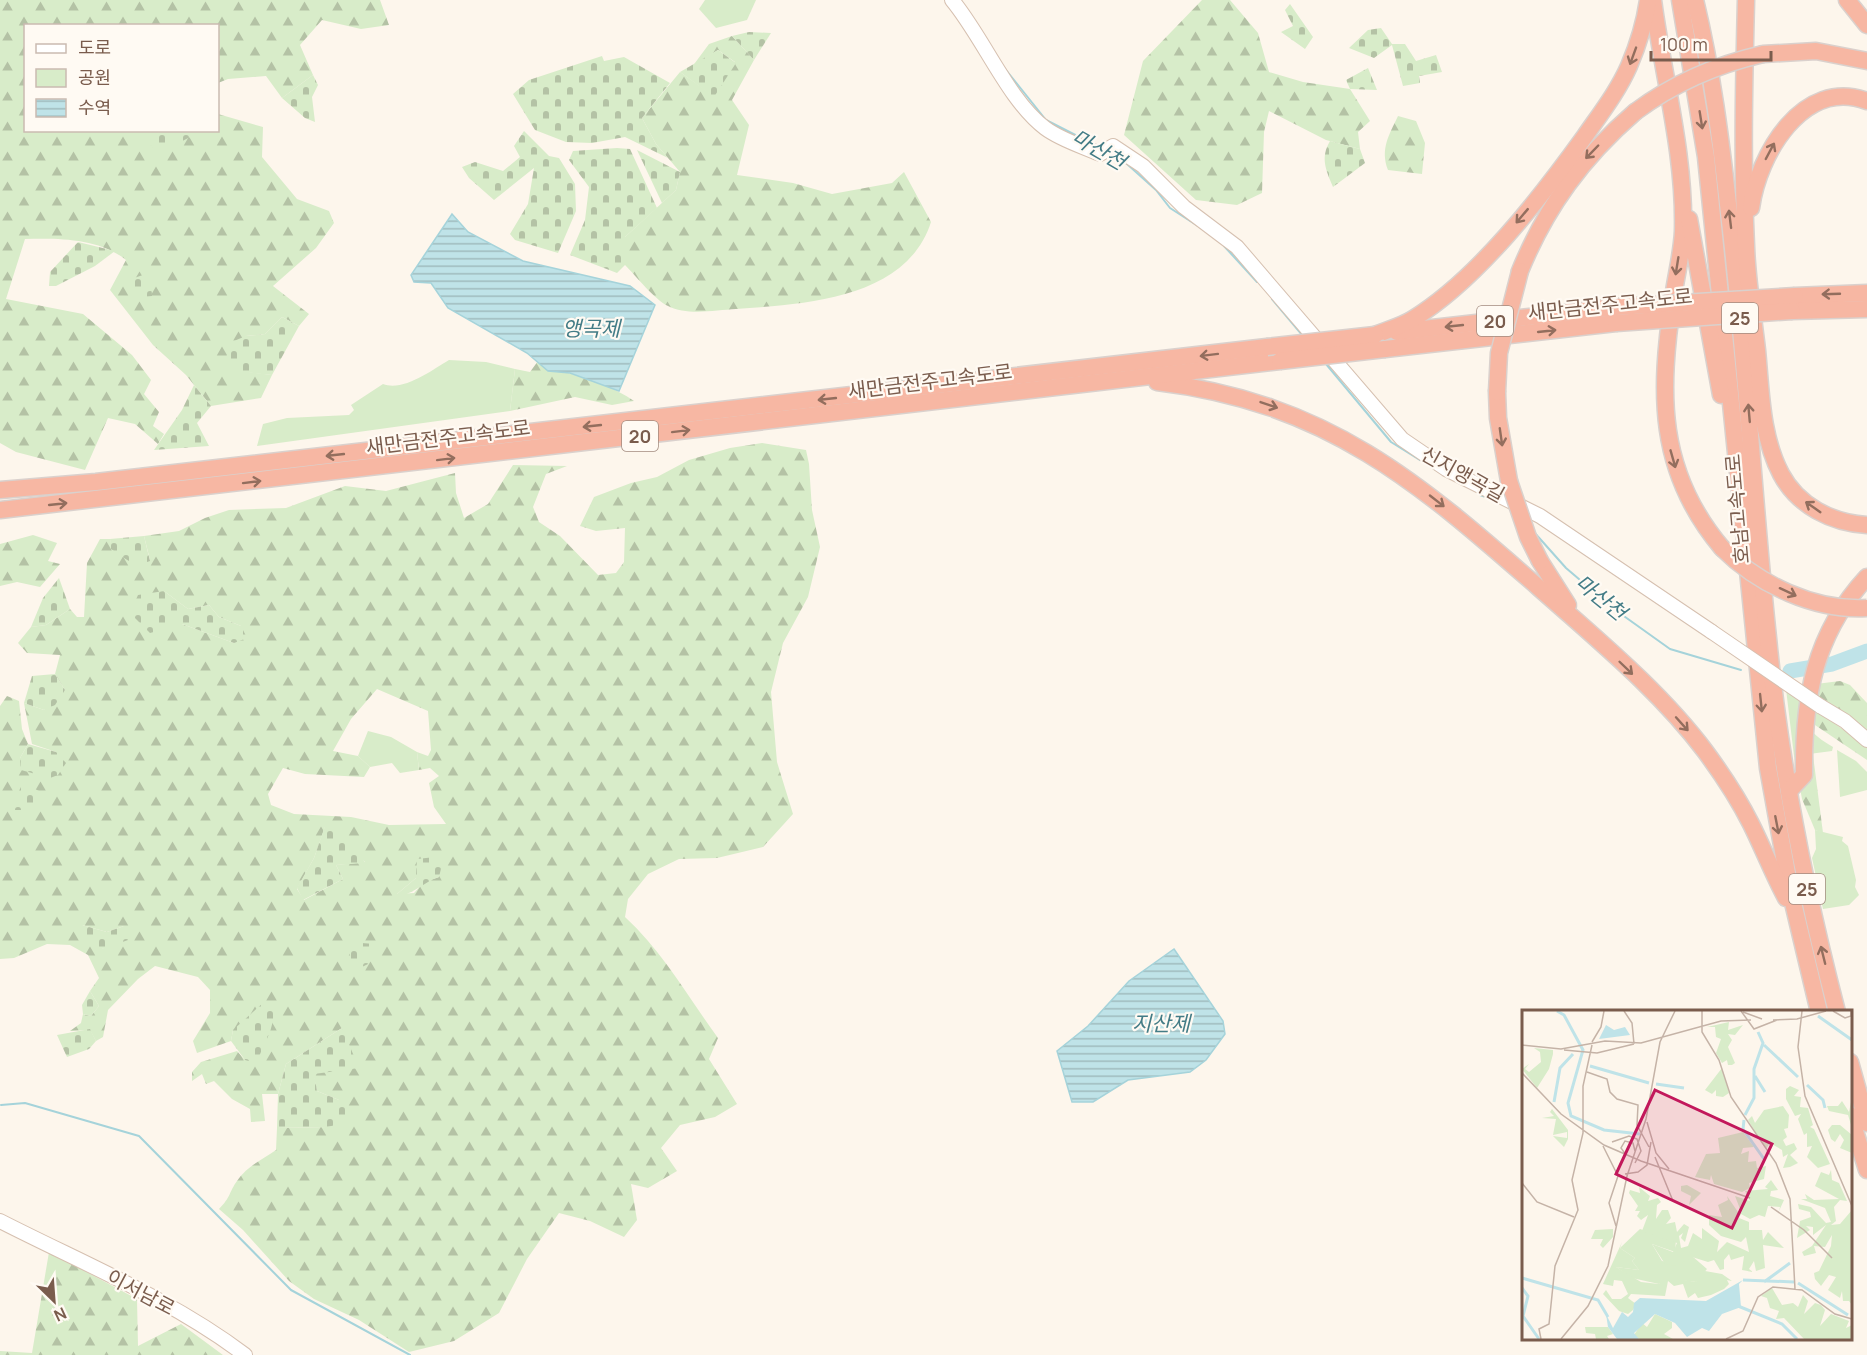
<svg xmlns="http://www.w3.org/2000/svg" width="1867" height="1355" viewBox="0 0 1867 1355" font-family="Manrope,'Noto Sans KR',sans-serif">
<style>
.green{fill:#d8ecc9}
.forest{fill:url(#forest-firs);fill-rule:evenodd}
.cemetery{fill:url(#cemetery-stones)}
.water{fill:url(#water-rules);stroke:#a5d3da;stroke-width:1.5}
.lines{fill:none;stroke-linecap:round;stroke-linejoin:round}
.stream{stroke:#a5d3da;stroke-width:2}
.river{stroke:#bfe3e8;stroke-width:15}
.secondary-casing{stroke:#d6c0b0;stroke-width:16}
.highway-casing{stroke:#dad1cd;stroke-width:19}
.secondary{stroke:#fff;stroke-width:14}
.highway{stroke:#f7b7a3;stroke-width:16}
.secondary-bridge-casing{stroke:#d6c0b0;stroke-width:16;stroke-linecap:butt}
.highway-bridge-casing{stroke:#dad1cd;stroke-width:19;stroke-linecap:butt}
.secondary-bridge{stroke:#fff;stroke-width:14}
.highway-bridge{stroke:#f7b7a3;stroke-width:16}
.oneway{stroke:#936e5e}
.labels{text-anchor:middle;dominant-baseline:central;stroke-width:4.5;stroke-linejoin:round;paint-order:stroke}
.shield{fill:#fffaf3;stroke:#a28b7f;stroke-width:1.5}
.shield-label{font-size:18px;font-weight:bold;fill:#7a5c4d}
.street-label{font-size:20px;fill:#7a5c4d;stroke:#fffaf3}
.water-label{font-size:21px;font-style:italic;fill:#437c86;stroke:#fffaf3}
.inset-river{fill:none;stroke:#bfe3e8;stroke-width:3}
.inset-road{fill:none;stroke:#c5b3a7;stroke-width:1.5}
.view{fill:#c2185b;fill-opacity:0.15;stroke:#c2185b;stroke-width:3}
.inset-edge{fill:none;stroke:#7a5c4d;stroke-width:3}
</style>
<defs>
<pattern id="forest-firs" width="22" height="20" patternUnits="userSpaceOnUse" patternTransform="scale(1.5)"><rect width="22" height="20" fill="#d8ecc9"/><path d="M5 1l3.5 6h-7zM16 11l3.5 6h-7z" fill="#b4c2a5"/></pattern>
<pattern id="cemetery-stones" width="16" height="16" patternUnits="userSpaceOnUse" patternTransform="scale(1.5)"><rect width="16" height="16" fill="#d8ecc9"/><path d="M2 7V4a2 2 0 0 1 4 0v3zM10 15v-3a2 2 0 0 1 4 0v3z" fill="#b4c2a5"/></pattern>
<pattern id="water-rules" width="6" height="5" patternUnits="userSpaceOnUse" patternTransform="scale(1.5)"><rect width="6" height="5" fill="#bfe3e8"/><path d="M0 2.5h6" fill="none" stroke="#a0bbbe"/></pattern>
</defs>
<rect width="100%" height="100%" fill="#fdf6ec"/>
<g class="green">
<polygon points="705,0 756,0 747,20 716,28 699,9"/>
<path d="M 449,360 L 486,362 L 515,369 L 510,411 L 257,446 L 263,424 L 287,418 L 349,415 L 354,410 L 351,405 L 383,384 C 403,392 432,370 449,360 Z"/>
<path d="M 1786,689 L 1800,699 C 1806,727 1808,732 1833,747 L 1832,751 L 1794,756 Z"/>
<polygon points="368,731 391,737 417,752 419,770 400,773 392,763 370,767 358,756"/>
<polygon points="1837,750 1856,761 1867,772 1867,790 1840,797"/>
<polygon points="1815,830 1843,837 1842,841 1848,846 1856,880 1855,887 1859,895 1849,905 1823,909 1812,858 1816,849"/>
</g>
<g class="forest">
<path d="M 0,0 L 380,0 L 389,25 L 361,29 L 322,20 L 300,45 L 313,75 L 282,98 L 266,76 L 228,79 L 218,83 L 218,26 L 26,26 L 26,130 L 218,130 L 218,114 L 263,127 L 262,157 L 297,199 L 329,211 L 334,223 L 316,248 L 273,286 L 309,314 L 299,326 L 282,317 L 265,334 L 246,336 L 233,370 L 272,375 L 261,398 L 211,406 L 186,375 L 153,345 L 110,290 L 126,260 C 99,238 58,238 25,239 L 6,299 L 83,314 L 132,355 L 151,380 L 144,394 L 159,412 L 153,426 L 164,434 L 158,444 L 135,424 L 108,418 L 85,470 L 16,452 L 0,443 Z"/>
<polygon points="1202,0 1230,0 1258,33 1269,72 1303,82 1350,89 1370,121 1358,132 1360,149 1326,140 1269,111 1264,132 1262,193 1237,205 1196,200 1124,135 1143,61"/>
<path d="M 732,36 L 754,60 L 732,100 L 749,125 L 737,175 L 793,183 L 832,194 L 892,183 L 904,172 L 931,222 C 906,300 803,304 736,309 C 716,310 687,316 668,306 C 655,300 636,276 625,265 L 625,237 L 676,190 L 680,172 L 656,144 L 642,118 L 680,72 L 714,96 L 735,62 L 718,50 L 692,67 L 709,44 Z"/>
<path d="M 1398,116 L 1416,121 L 1425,143 L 1422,174 L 1388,170 C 1380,149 1389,135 1398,116 Z"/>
<path d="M 538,361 C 552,374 556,369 572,374 C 594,380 615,388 634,401 L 612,405 L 575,397 L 510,411 L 515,369 L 530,372 Z"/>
<path d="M 762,443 L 806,450 L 809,464 L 812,510 L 820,547 L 808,597 L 783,643 L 771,692 L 777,762 L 793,814 L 763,847 L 717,858 L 679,859 L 648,874 L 628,899 L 625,917 C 663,952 688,997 718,1038 L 709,1059 L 737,1104 L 715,1117 L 680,1125 L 661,1148 L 677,1171 L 648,1188 L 631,1184 L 637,1220 L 624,1237 L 590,1221 L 559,1213 L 527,1259 L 499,1313 L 454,1341 L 409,1352 L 359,1320 L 314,1299 L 289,1281 L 243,1230 L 219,1209 C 231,1197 229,1192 237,1181 C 247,1166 262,1160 276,1150 L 277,1128 L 327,1127 L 339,1100 L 317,1091 L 313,1073 L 342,1028 L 286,1064 L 278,1094 L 262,1094 L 265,1121 L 251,1122 L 250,1109 L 232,1099 L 214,1081 L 206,1084 L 202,1074 L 192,1081 L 192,1072 L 201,1062 L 237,1051 L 245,1060 L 233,1030 L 231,1041 L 197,1053 L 193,1041 L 210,1013 L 210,990 L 198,977 L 155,966 L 138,979 L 108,1010 L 103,1037 L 96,1041 L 90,1030 L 70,1031 L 81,1023 L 83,1014 L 91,1016 L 99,1006 L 90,991 L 99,978 L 88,955 L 70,945 L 47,944 L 14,958 L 0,959 L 0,706 L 7,696 L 19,701 L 22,729 L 28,744 L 20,758 L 56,752 L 32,744 L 24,703 L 44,710 L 65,690 L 55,674 L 60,655 L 27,653 L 18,643 L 31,627 L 46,625 L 70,609 L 77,617 L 84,617 L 87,563 L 100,539 L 110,539 L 112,549 L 150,560 L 144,536 L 179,531 L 205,518 L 229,510 L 286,508 L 345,486 L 386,491 L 455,473 L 456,493 L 464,518 L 488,504 L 513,465 L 567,466 L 546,474 L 533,507 L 539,522 L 560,536 L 598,575 L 616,573 L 624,562 L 625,528 L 596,531 L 580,526 L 594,497 L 631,483 L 657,477 L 689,460 L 730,448 ZM 164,591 L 188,609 L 209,605 L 219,617 L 241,626 L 234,643 L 182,624 ZM 377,689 L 428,711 L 431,750 L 428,756 L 417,752 L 419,770 L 430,768 L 439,776 L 429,783 L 434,807 L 446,824 L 389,825 L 351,817 L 294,814 L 271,805 L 268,794 L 283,768 L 305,774 L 364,777 L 370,767 L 358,756 L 333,751 L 351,719 ZM 325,827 L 365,862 L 336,865 L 343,879 L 304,900 L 297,889 L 314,858 ZM 439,877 L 424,882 L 414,893 L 397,894 L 416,878 ZM 82,925 L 107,932 L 124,926 L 103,949 Z"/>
<polygon points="33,535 57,543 48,561 60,564 40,587 17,582 0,586 0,544"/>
<polygon points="1840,681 1850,685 1867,703 1867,731 1808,689 1808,685"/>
<polygon points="1815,709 1867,747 1867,760 1812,723"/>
<polygon points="1813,755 1823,833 1815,830 1802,799 1794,756"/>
<polygon points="49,1252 137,1299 138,1346 181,1324 223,1355 0,1355 0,1351 32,1353"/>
</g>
<g class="cemetery">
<polygon points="1290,4 1313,37 1305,49 1281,32 1293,26 1285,10"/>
<polygon points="1381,28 1392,44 1405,44 1416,61 1436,55 1442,72 1419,76 1420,83 1403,86 1392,45 1374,58 1349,48 1368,30"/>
<polygon points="749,32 771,33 754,60 732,36"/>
<polygon points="718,50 736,63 714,97 680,72"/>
<polygon points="602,56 604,61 624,57 670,83 642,118 656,144 668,158 625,137 592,143 566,142 535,130 513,94 529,80"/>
<polygon points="1368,68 1377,90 1350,89 1346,80"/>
<polygon points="313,75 318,85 312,97 315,122 305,118 282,98"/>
<polygon points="144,131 194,131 196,134 159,153 148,143"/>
<polygon points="524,131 549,156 559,158 575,184 576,211 558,253 515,240 510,234 528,204 534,168 494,200 469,178 462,167 475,162 503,171 520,157 514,146"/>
<path d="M 1330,141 L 1360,149 L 1365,163 L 1333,187 C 1326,170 1320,158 1330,141 Z"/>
<polygon points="617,148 630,149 657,208 625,237 625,265 617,273 570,255 585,220 589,187 569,160 573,151"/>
<polygon points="637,150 680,172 676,190 662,203"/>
<polygon points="78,242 115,251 95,266 56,286 49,286 50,272"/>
<polygon points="143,275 151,281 152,296 139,297 127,290 128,280"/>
<polygon points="282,317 299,326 272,375 233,371 226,360 229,343 246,336 265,334"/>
<polygon points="194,385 211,406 197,423 209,446 154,450 182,410"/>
<path d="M 144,536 L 150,561 C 133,568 125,558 111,549 L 110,539 Z"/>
<polygon points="59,578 70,609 46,625 31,627 43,598"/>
<polygon points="164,591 188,609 209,605 219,617 241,626 247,638 234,643 182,624 150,633 130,613 138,595"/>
<polygon points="55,674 65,690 55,705 44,710 24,703 32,676"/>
<polygon points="28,744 56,752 66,763 58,775 50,778 21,770 20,758"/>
<polygon points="23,783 39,791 37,804 28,810 14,810 13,803"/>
<path d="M 325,826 C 346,832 355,844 365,863 L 336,865 L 343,879 L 303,900 L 297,888 L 314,858 Z"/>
<path d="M 444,856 L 439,877 C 424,882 416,892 401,896 L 397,894 L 416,878 L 417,859 Z"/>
<polygon points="82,925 107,932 124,926 128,940 103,949 81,937"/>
<polygon points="347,942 375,944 368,964 358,969 351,960"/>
<polygon points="90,991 99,1006 91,1016 83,1014 82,1005"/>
<polygon points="263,1003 273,1009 274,1017 270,1032 256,1063 245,1060 231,1041 233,1030"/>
<polygon points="342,1028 359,1068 314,1074 317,1091 339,1100 352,1111 344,1123 327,1127 277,1128 278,1094 286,1064"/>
<polygon points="90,1029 96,1041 89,1049 67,1057 57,1035"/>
</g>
<g class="water">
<polygon points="452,214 468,232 523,261 630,286 655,305 619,391 570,373 548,371 527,353 448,308 431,283 414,282 411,275"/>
<polygon points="1174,949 1223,1021 1225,1034 1206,1060 1190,1072 1128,1080 1093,1102 1072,1102 1057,1051 1088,1026 1129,981"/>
</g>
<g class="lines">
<g class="stream">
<polyline points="1002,65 1046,120 1093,144"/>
<polyline points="1111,154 1127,164 1156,190 1170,208 1201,228"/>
<polyline points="1224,246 1257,282"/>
<polyline points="1272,299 1303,336"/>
<polyline points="1326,364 1391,442 1439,472"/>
<polyline points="1480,495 1494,500"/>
<polyline points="1533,531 1566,568 1614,609 1670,649 1741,670"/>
<polyline points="1,1105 25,1103 139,1136 291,1290 410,1355"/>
</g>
<polyline class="river" points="1790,671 1832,664 1867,651"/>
<defs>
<g id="secondary">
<path d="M 952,0 C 983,37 1008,100 1045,128 C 1061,140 1082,146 1100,154 L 1113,146 L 1143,166 L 1184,207 L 1237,247 L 1402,439 L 1446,469 L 1540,516 L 1712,632"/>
<polyline points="1820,706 1845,721 1867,740"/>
<path d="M 0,1221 C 82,1263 171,1299 245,1355"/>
</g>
<g id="highway">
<path d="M 1653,0 C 1663,77 1685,153 1683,231 C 1682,253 1676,276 1673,298 C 1659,393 1657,471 1722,548"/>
<polyline points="1680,0 1706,157 1768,768 1790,890 1819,1012"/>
<path d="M 1695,0 C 1712,70 1721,141 1729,213 C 1746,354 1753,496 1768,638 C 1780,764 1805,889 1837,1012"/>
<path d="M 1746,0 C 1744,82 1742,164 1746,246 C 1747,280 1753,315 1757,350 C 1761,391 1761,436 1781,474 C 1798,506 1832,523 1867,525"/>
<polyline points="1847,0 1867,25"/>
<polyline points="1763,54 1816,51 1867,61"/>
<path d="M 1751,208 C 1758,155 1803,77 1867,101"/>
<polyline points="1689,219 1721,395"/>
<path d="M 1520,271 C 1546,207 1583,157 1635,112"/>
<polyline points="1795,296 1867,293"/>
<polyline points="1792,311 1867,309"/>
<polyline points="1397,332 1616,307"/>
<path d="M 1375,335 C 1387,330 1402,326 1413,319 C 1478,279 1541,197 1585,136 C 1601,113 1618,91 1629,66 C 1638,45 1645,22 1648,0"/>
<polyline points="1385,349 1616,323"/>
<path d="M 1157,382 C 1334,403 1426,489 1554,601 C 1606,647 1663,695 1705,751 C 1722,774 1738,798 1751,824 C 1763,848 1773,874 1786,898"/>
<polyline points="1497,392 1498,418 1509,481"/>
<polyline points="0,490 96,482 1267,347"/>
<polyline points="0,510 1280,361"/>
<polyline points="1540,561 1568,605"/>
<path d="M 1789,791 L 1804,775 C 1803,699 1814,634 1867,577"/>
<polyline points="1850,1062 1867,1123"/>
<polyline points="1850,1115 1867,1170"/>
</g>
</defs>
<use href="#secondary" class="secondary-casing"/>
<use href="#highway" class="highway-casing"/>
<use href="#secondary" class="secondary"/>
<use href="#highway" class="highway"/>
<defs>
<polyline id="secondary-bridge" points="1712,632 1820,706"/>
<g id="highway-bridge">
<path d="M 1635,112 C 1674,83 1715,65 1763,54"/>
<polyline points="1616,307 1795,296"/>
<polyline points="1616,323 1792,311"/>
<polyline points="1267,347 1375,335"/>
<polyline points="1280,361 1385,349"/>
<polyline points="1497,392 1499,353 1520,271"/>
<polyline points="1509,481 1528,537 1540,561"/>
<path d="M 1722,548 C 1759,585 1815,611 1867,608"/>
</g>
</defs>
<use href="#secondary-bridge" class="secondary-bridge-casing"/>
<use href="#highway-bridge" class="highway-bridge-casing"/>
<use href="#secondary-bridge" class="secondary-bridge"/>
<use href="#highway-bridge" class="highway-bridge"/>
</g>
<defs><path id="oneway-shaft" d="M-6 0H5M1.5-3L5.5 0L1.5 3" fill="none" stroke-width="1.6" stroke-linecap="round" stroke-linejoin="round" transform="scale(1.5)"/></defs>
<g class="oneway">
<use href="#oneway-shaft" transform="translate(1633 56) rotate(110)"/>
<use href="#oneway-shaft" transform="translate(1701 120) rotate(81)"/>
<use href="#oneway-shaft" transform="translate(1770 151) rotate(-62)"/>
<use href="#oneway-shaft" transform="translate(1592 152) rotate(134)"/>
<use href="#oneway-shaft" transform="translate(1522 216) rotate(130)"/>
<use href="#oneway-shaft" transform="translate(1730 219) rotate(-97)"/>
<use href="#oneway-shaft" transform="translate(1677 266) rotate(99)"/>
<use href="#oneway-shaft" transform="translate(1831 294) rotate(178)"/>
<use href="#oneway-shaft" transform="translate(1454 326) rotate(174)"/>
<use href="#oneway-shaft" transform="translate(1547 331) rotate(-6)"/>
<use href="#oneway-shaft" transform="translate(1209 355) rotate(173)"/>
<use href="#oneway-shaft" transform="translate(827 399) rotate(174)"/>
<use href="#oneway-shaft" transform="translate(1269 405) rotate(19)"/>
<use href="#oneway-shaft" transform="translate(1749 413) rotate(-95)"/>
<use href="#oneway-shaft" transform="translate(592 426) rotate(174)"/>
<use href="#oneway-shaft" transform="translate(681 431) rotate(-7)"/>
<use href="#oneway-shaft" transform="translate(1501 437) rotate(82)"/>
<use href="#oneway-shaft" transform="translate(335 455) rotate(174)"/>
<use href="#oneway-shaft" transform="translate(446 459) rotate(-7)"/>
<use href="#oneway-shaft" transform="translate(1673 459) rotate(74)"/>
<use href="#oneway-shaft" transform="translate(252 482) rotate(-7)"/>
<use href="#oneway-shaft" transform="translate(1437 501) rotate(38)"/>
<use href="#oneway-shaft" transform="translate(58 504) rotate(-6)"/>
<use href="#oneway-shaft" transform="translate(1813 507) rotate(-145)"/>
<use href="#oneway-shaft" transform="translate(1788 592) rotate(25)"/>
<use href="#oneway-shaft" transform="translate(1626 668) rotate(44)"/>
<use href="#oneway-shaft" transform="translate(1761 703) rotate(84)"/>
<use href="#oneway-shaft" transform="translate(1682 724) rotate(48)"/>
<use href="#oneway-shaft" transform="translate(1777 825) rotate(79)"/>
<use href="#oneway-shaft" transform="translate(1823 955) rotate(-104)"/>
</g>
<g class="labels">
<g class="shield">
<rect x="1722" y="303" width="36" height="30" rx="4.5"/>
<rect x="1477" y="306" width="36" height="30" rx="4.5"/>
<rect x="622" y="421" width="36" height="30" rx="4.5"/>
<rect x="1789" y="874" width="36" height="30" rx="4.5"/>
</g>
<g class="shield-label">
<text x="1740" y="318">25</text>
<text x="1495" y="321">20</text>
<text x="640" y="436">20</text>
<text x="1807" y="889">25</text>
</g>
<g class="street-label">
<text transform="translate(1610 304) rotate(-6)">새만금전주고속도로</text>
<text transform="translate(930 381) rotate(-7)">새만금전주고속도로</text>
<text transform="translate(448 437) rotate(-7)">새만금전주고속도로</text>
<text transform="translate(1463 474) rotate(29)">신지앵곡길</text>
<text transform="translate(1737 509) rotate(-95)">호남고속도로</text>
<text transform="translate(141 1292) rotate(28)">이서남로</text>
</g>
<g class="water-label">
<text transform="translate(1099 149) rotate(30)">마산천</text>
<text x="591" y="328">앵곡제</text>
<text transform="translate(1601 597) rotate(39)">마산천</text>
<text x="1161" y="1023">지산제</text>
</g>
</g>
<g transform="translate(1522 1010)">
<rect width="330" height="330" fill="#fdf6ec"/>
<path d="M 118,219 L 154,230 L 153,242 L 130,234 L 140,251 L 155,254 L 170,246 L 185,259 L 174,272 L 148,269 L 137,274 L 110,268 L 94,257 L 117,260 L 110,251 L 113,248 L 98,238 Z" fill="#d8ecc9"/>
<path d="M 207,12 L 206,20 L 221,15 L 213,25 L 206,24 L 210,30 L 206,37 L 213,53 L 210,55 L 206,55 L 205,50 L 200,53 L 194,43 L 199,29 L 194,27 L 193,17 L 185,17 ZM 12,38 L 31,40 L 31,44 L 27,59 L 15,78 L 0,59 L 7,54 L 3,59 L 7,62 L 19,52 L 18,42 ZM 200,58 L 207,83 L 201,87 L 194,86 L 194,80 L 190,84 L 183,80 ZM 268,76 L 277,80 L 272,86 L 279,87 L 278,97 L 286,98 L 291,115 L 288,117 L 292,119 L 308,154 L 296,158 L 285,147 L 290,136 L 285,137 L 285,123 L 282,125 L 276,109 L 279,104 L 273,106 L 264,89 L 264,79 ZM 330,87 L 330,118 L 326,105 L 307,101 L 305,96 L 316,96 L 320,91 L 327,102 ZM 261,96 L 267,105 L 266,118 L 262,119 L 265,127 L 261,130 L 264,136 L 272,133 L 275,139 L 268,145 L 276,153 L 268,157 L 261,158 L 266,144 L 261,147 L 260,140 L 248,133 L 244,139 L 226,110 L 230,106 L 233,113 L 242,100 ZM 30,99 L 46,120 L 46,129 L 42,137 L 31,126 L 45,128 L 45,122 L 31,125 L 34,109 L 20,108 L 32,106 L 28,102 ZM 310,115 L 318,115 L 330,125 L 330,143 L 318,138 L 322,130 L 318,124 L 313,132 L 309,129 L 306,120 ZM 221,122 L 232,137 L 221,138 L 219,144 L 227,141 L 226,152 L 234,151 L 235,158 L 244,156 L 242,169 L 227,173 L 228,178 L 220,182 L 192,174 L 189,165 L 188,170 L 173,167 L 184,144 L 198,143 L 196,128 ZM 309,160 L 310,170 L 317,173 L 325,191 L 318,190 L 312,197 L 314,211 L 309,215 L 318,214 L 330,200 L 330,295 L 327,291 L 321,291 L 320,281 L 318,288 L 306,280 L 314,267 L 307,265 L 299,276 L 293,269 L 292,263 L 297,261 L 309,236 L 310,225 L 303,237 L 292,236 L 294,243 L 282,246 L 280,242 L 290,236 L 304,215 L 291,225 L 291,217 L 284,216 L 288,220 L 275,228 L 278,211 L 289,207 L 288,202 L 277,199 L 276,194 L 289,197 L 304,213 L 309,212 L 303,198 L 279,189 L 285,189 L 283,184 L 292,190 L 317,189 L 293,176 L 299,162 L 307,165 ZM 249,170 L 256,180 L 249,181 L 248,186 L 262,190 L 257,201 L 258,197 L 246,196 L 243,207 L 237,205 L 228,209 L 219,204 L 217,208 L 227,212 L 227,220 L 240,220 L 241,230 L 246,222 L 262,238 L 241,235 L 243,258 L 234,261 L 232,251 L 227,259 L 231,262 L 220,260 L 222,246 L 209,250 L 207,244 L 202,250 L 202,259 L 198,260 L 192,250 L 186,252 L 170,247 L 154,256 L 143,254 L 130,234 L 151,242 L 155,233 L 120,221 L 126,205 L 119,210 L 115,206 L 118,201 L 113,201 L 116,196 L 107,183 L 108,180 L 118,183 L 117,177 L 128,186 L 126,191 L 136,188 L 139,192 L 135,195 L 134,209 L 140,200 L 146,200 L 149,208 L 144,214 L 153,212 L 155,222 L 162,214 L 167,217 L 163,232 L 159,228 L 161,223 L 157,226 L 159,238 L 166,236 L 171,223 L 180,229 L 180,218 L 197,231 L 195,242 L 205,232 L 227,242 L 224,227 L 219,232 L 199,226 L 187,215 L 187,205 L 200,207 L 196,195 L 206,190 L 205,186 L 216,202 L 218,199 L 213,186 L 228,191 L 223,181 L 246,179 L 243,177 ZM 165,175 L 179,183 L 167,195 L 169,186 L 159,181 L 159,176 ZM 91,219 L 91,227 L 81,238 L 78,235 L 81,229 L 69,229 L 73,220 ZM 100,232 L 98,238 L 113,248 L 110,251 L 117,260 L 94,257 L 119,272 L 137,274 L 144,267 L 174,272 L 176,264 L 183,261 L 200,264 L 210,271 L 205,270 L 207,274 L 202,279 L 189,285 L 176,288 L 173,283 L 166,288 L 161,274 L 152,276 L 146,271 L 143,286 L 109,284 L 106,288 L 114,294 L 111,300 L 106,304 L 97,301 L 81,284 L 84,280 L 90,289 L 99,289 L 106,284 L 100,271 L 92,270 L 91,276 L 81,274 ZM 250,278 L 260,295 L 271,293 L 276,297 L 281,285 L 286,291 L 282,304 L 293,293 L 299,295 L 303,300 L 298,316 L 309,304 L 327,311 L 324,318 L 330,315 L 330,329 L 282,329 L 262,308 L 254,309 L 257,301 L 248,298 L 245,288 L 239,286 ZM 133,304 L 150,312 L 150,318 L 142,324 L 151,329 L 117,329 L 112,325 L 120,313 L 125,317 ZM 63,317 L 86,317 L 91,324 L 85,326 L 87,329 L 74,329 L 73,324 L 64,323 Z" fill="#d8ecc9"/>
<path d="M 84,15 L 92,20 L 103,17 L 108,25 L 77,29 ZM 221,270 L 217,274 L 219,297 L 200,304 L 187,321 L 180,318 L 165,327 L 153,313 L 133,304 L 112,323 L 117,329 L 95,329 L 86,317 L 84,304 L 91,318 L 100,302 L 106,307 L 111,302 L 112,293 L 118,288 L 184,291 Z" fill="#bfe3e8"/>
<path class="inset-river" d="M 35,1 L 42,5 L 61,40 L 46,93 L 49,106 L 82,120 L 118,124M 296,6 L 330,30M 242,35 L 276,67M 68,56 L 127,73M 233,66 L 243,82M 134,74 L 162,78M 285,75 L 301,90 L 303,98M 32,92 L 38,58 L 51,44M 223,105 L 232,88 L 232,59 L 241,33 L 236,22M 222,110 L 221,119 L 242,149M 0,268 L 76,290 L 86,307M 221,270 L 272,272M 242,272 L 268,253M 276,273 L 326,305M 0,278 L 6,286 L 1,306 L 17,329M 216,296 L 260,314 L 275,329"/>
<path class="inset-road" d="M 102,1 L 110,13 L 112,34M 180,1 L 180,22 L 197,50 L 209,87 L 254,153 L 268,189 L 273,279M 219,1 L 232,19 L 255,10M 280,1 L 276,37 L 283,86 L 330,196M 311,1 L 323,8 L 329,6 L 329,1M 221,2 L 240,9M 251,10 L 275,9 L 304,1M 70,32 L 79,17 L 82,1M 0,35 L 39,39 L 83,31 L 119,33 L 199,11 L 229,10M 42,40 L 75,43 L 112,34M 65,62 L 85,69 L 88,82 L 95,89 L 116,95 L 115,115 L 127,137M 0,63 L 39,104 L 82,135 L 119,151 L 228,188M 125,112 L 134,143 L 147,159M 90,132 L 107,126 L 115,129 L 119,141 L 113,153M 81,136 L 96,166 L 87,193 L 94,216M 104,145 L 99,138 L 103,131 L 111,133 L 113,141M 133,147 L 151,191M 103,164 L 116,162 L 125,155 L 129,132M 0,173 L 15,192 L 52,207M 249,197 L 282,220 L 310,248M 19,329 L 17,319 L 27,314 L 33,256 L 56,200 L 50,170 L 61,123 L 61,76 L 70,35M 39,329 L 66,296 L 86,256 L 105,166 L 124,109 L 138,32 L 153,1M 204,329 L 221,321 L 236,287 L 251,277 L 280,280 L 313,304 L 330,309"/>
<path class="view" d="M 133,80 L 250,134 L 210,218 L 94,164 Z"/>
<rect width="330" height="330" class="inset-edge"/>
</g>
<rect x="24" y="24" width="195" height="108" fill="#fffaf3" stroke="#cabbb1" stroke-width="1.5"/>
<rect x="36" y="44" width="30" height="9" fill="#ffffff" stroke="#cabbb1" stroke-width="1.5"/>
<text x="78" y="54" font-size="18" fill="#7a5c4d">도로</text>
<rect x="36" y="69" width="30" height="18" fill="#d8ecc9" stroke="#cabbb1" stroke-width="1.5"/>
<text x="78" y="84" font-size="18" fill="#7a5c4d">공원</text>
<rect x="36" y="99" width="30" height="18" fill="url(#water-rules)" stroke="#cabbb1" stroke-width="1.5"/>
<text x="78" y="114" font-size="18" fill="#7a5c4d">수역</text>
<g transform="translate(54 1301) rotate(155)" stroke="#fffaf3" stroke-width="4.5" paint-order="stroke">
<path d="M0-4.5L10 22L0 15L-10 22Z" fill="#7a5c4d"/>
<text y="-9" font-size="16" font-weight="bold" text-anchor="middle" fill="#7a5c4d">N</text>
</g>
<path d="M1651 51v9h120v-9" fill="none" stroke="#7a5c4d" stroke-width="3"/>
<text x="1660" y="51" font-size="18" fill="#7a5c4d" stroke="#fffaf3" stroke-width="4.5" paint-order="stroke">100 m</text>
</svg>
